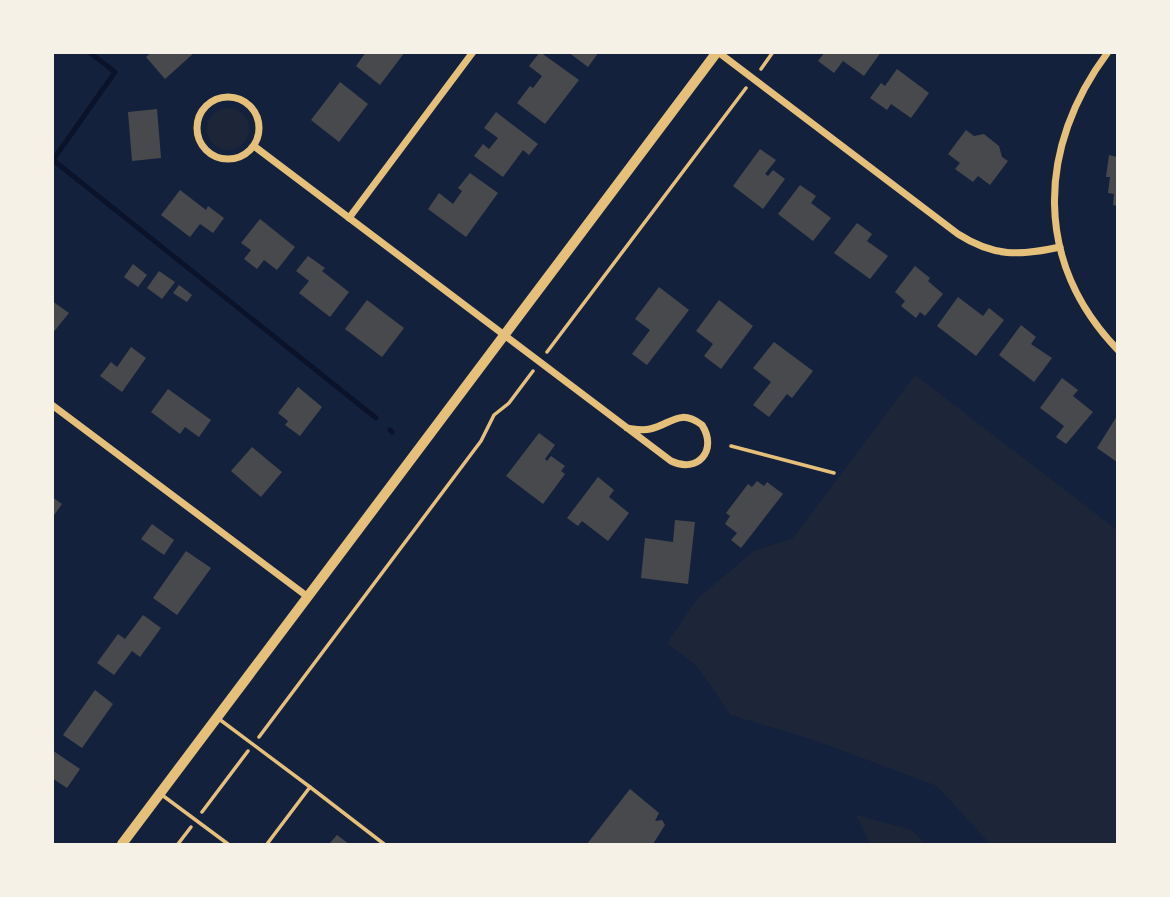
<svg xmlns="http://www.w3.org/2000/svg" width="1170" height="897" viewBox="0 0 1170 897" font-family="'Asap Condensed',sans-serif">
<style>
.green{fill:#1d2539}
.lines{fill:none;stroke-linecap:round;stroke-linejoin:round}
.stream{stroke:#0b132b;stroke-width:5}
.building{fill:#48494c}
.path{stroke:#e5c07b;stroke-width:3.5}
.service{stroke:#e5c07b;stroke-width:3.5}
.minor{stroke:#e5c07b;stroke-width:7}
.secondary{stroke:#e5c07b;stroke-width:10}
</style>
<rect width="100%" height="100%" fill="#14213d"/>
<g class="green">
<circle cx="228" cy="129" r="21"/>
<polygon points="915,375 1117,530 1117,844 990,844 937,786 814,740 731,715 697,666 667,643 698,598 754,551 793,538"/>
<polygon points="856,815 912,830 925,844 870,844"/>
</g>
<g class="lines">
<g class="stream">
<polyline points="89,52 115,72 53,160 376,418"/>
<polyline points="390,430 392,432"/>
</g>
</g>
<g class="building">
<polygon points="152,52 195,52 165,79 146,57"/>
<polygon points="366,52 405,52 380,85 356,66"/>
<polygon points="540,52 579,80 545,124 517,103 530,86 533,88 542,76 529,66"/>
<polygon points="568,52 599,52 588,67"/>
<polygon points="825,52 881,52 864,76 843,61 834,73 818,61"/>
<polygon points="897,69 929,93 911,118 891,104 887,110 870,98 881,83 885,86"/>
<polygon points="340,82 368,104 339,142 311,120"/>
<polygon points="157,109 161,158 132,161 128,112"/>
<polygon points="496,112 538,144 529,155 523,150 503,177 474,156 483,144 489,149 498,138 484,128"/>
<polygon points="966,130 974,136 984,134 999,146 1002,157 1008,161 990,185 978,176 973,182 955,169 960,163 948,154"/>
<polygon points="760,149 776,160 765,174 768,176 773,170 785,179 763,209 733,186"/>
<polygon points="1109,155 1117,157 1117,206 1113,205 1114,194 1108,193 1110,177 1106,177"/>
<polygon points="470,173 498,193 466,237 428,209 439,193 453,204 462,191 458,188"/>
<polygon points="800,185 816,196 811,203 831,218 813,241 778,214"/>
<polygon points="180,190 206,210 208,206 224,218 213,233 200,224 190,237 161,215"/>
<polygon points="260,219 295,247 277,270 264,260 257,269 244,259 251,250 241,243"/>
<polygon points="857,223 872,234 867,241 888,256 870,279 834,253"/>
<polygon points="308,256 325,268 322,271 349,292 330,317 299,293 309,281 296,271"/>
<polygon points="133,264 147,275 138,287 124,277"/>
<polygon points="915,266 930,278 928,281 943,294 925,316 920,312 916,318 901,306 905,301 895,292"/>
<polygon points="159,271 175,282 162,299 147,288"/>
<polygon points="179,285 192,295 187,302 173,293"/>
<polygon points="659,287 689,310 647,365 632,354 650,330 635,319"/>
<polygon points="958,297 983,316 989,308 1004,320 976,356 937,326"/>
<polygon points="367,300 404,328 382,357 345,329"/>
<polygon points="719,300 753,326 721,369 704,356 713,344 696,331"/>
<polygon points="52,301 69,313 52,334"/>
<polygon points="1021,325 1036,337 1031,344 1052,358 1034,382 999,355"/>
<polygon points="774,342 813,371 792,398 787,394 769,417 753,405 771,382 753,368"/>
<polygon points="131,347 146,358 122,392 100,376 111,362 117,367"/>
<polygon points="1062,378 1078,390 1073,396 1093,412 1066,444 1056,437 1064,426 1040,408"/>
<polygon points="298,387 322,407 300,436 285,425 288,421 278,413"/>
<polygon points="168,389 211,420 199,437 185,427 180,434 151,412"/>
<polygon points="1117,416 1117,462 1097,448"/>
<polygon points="539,433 555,445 545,459 547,461 551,456 565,466 561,471 565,474 543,504 506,476"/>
<polygon points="252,447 282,472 261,497 231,471"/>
<polygon points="598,477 614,490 609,497 629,513 608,541 582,521 578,526 567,518"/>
<polygon points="757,481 764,486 767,482 783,494 741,548 731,540 737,533 725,524 730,516 726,513 748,484 752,487"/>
<polygon points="52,497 62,504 52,518"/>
<polygon points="675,520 695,522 688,584 641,578 645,538 673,542"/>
<polygon points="152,524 174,540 164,555 141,539"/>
<polygon points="186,551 211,568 177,615 153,598"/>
<polygon points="143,615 161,628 140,657 132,651 114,675 97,663 118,634 125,639"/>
<polygon points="95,690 113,704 82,748 63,735"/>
<polygon points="52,750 80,769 67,788 52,778"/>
<polygon points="630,789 659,813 655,821 662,820 665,825 653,844 587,844"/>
<polygon points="337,835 349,844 329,844"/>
</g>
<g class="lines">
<g class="path">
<polyline points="761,69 773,52"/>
<polyline points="547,352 746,88"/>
<polyline points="731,446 834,473"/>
<polyline points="259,737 481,441 494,415 509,403 533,371"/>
<polyline points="202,812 248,751"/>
<polyline points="178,844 191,827"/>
</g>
<g class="service">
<polyline points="219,719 310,787 267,844"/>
<polyline points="310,787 384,844"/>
<polyline points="162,795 228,844"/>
</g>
<g class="minor">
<path d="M 718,52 L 958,234 C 994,257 1019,256 1060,247"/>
<path d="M 1108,52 C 1037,147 1033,262 1118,350"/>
<circle cx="228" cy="128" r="31"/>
<path d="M 254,146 L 671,461 C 698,474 718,450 702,425 C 679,408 672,424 650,429 C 642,431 634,429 627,428"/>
<polyline points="349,218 473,52"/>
<polyline points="52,405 308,597"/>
</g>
<polyline class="secondary" points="122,844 717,52"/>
</g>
<rect width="1170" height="897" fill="none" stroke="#f6f1e7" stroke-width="108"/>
</svg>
